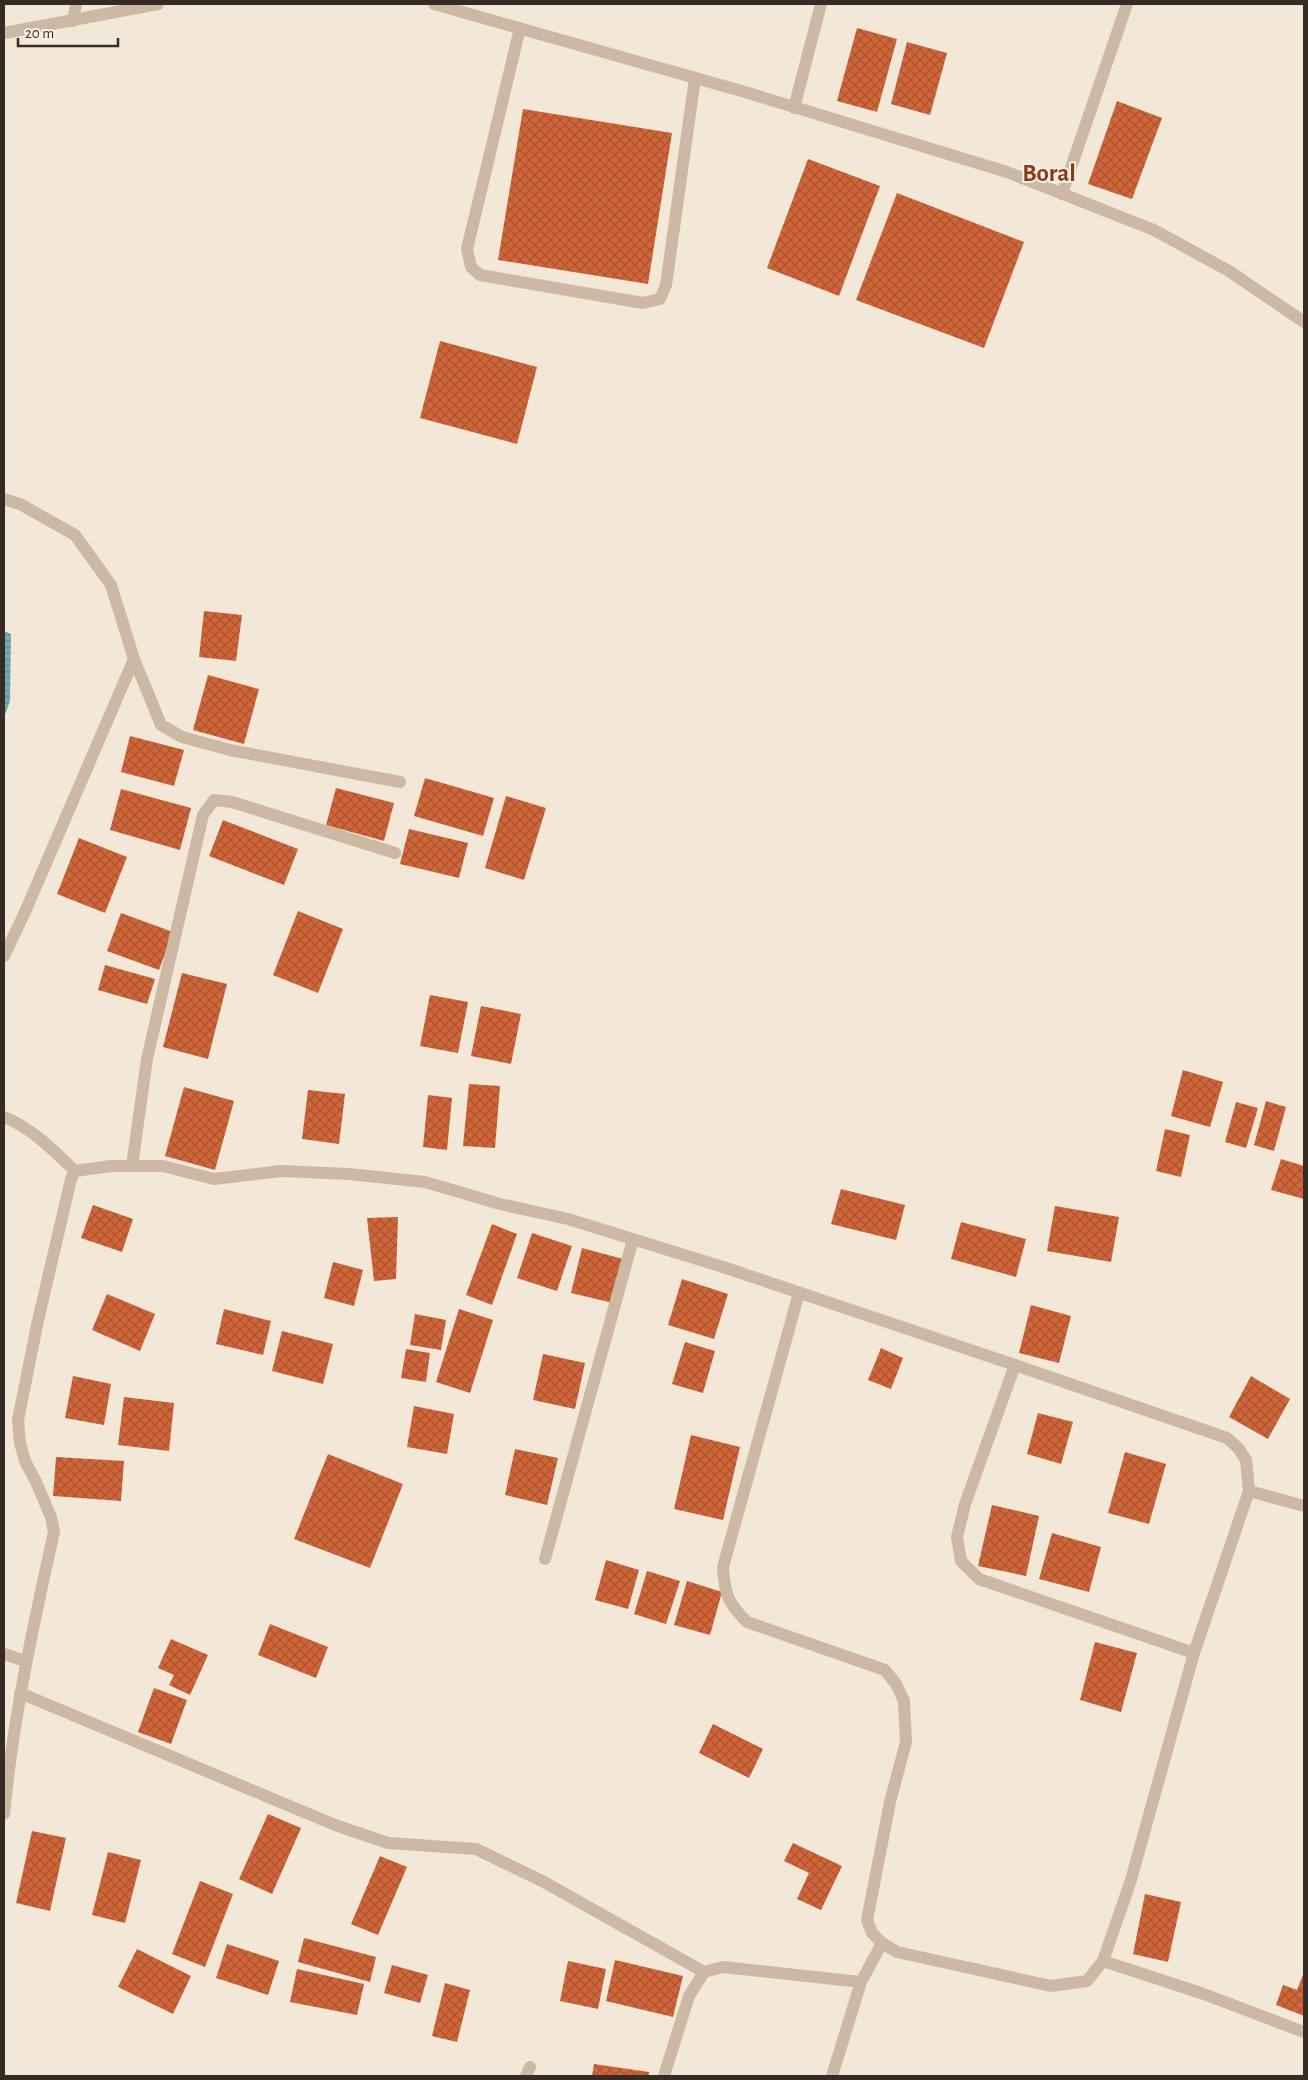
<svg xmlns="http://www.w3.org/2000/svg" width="1308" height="2080" viewBox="0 0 1308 2080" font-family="'Alegreya Sans',sans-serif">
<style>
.water{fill:url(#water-rules)}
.building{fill:url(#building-cross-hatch)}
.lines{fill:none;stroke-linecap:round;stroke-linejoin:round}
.service{stroke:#ccb8a3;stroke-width:12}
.minor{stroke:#ccb8a3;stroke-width:12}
.labels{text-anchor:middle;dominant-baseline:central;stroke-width:4;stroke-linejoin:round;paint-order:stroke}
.district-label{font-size:25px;font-weight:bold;fill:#8b3b18;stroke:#faf1e4}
</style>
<defs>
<pattern id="water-rules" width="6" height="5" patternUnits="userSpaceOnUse" patternTransform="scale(1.25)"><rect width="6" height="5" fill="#74acb2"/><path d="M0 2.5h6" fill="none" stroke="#608c91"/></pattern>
<pattern id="building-cross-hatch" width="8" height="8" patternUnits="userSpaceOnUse" patternTransform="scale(1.25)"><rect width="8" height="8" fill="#d06639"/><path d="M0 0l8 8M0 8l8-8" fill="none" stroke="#aa5430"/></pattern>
</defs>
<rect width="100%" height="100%" fill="#f3e8d7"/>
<polygon class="water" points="4,631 11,634 10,701 4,718"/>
<g class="building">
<polygon points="857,28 897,39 877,112 837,101"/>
<polygon points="907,42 947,53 930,115 891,104"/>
<polygon points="1117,101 1162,118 1132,199 1088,184"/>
<polygon points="523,109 672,133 648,284 498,260"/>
<polygon points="808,159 880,186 839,296 767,268"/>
<polygon points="897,193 1024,242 984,348 856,300"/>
<polygon points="440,341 537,367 517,444 420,418"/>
<polygon points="204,611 242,615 236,661 199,657"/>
<polygon points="208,675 259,689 244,744 193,730"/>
<polygon points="130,736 184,750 174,786 121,772"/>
<polygon points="425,778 494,798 483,836 414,816"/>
<polygon points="336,788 394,803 384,841 326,825"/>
<polygon points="121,789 191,808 180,850 110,830"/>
<polygon points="506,796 546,808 524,880 485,868"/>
<polygon points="223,820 298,849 284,885 209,856"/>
<polygon points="409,829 468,843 459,878 400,864"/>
<polygon points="79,838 127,857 105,913 57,894"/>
<polygon points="298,911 343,929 318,993 273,975"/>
<polygon points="121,913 173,932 159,970 107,951"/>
<polygon points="105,965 155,979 147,1004 98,990"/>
<polygon points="182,973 227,984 208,1059 163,1047"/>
<polygon points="430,995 468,1002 458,1053 420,1046"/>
<polygon points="481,1006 521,1014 511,1064 471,1056"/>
<polygon points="1183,1070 1223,1082 1210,1127 1171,1116"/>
<polygon points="469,1084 500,1086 495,1148 463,1146"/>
<polygon points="184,1087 234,1101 215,1170 165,1156"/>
<polygon points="308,1090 345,1094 339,1144 302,1139"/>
<polygon points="428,1095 452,1098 447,1150 423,1147"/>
<polygon points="1266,1101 1286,1107 1274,1151 1254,1145"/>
<polygon points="1236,1102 1258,1108 1246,1148 1225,1142"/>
<polygon points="1165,1129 1190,1135 1181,1177 1156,1171"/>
<polygon points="1281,1159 1304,1166 1304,1199 1271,1190"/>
<polygon points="841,1189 905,1205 896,1240 831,1224"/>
<polygon points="93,1205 133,1219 122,1252 81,1238"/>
<polygon points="1055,1206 1119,1217 1111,1262 1047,1251"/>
<polygon points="398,1217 396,1279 374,1281 367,1218"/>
<polygon points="961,1222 1026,1239 1016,1277 951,1259"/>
<polygon points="492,1224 517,1234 492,1305 466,1295"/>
<polygon points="532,1233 572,1246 557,1291 517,1278"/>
<polygon points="582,1248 623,1259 613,1303 571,1293"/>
<polygon points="333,1262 363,1270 354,1306 324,1298"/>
<polygon points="682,1279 728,1294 714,1339 668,1325"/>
<polygon points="107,1294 155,1314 140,1351 92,1330"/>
<polygon points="1031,1305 1071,1316 1059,1363 1019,1353"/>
<polygon points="224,1309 271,1321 263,1355 216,1344"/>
<polygon points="459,1309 493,1320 470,1393 436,1382"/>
<polygon points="415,1314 446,1320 441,1350 410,1345"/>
<polygon points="282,1331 333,1344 323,1384 272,1371"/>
<polygon points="685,1342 715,1351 703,1393 672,1384"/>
<polygon points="881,1348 903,1358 891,1389 868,1380"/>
<polygon points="406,1349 430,1353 426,1382 401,1378"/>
<polygon points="543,1354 585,1363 575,1409 533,1400"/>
<polygon points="73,1376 111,1384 104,1425 65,1418"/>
<polygon points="1251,1376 1290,1399 1268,1439 1229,1417"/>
<polygon points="124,1397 174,1403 169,1451 118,1445"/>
<polygon points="414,1406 454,1414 447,1454 407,1447"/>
<polygon points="1038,1413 1073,1422 1061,1464 1027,1454"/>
<polygon points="691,1435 740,1447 723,1520 674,1509"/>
<polygon points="515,1449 558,1458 547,1505 505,1495"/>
<polygon points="1125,1452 1166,1464 1149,1524 1108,1513"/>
<polygon points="328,1454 403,1484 370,1568 294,1539"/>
<polygon points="56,1457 124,1461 121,1501 53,1496"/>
<polygon points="992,1505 1039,1516 1026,1576 978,1566"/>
<polygon points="1052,1533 1101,1547 1089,1592 1039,1579"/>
<polygon points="606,1560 639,1570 628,1609 595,1600"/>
<polygon points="647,1571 680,1581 666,1624 634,1614"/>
<polygon points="687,1581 722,1592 710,1635 674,1625"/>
<polygon points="270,1624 328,1647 316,1678 258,1655"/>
<polygon points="171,1639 208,1655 190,1695 169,1685 174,1675 158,1668"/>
<polygon points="1095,1642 1137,1653 1121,1712 1080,1700"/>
<polygon points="154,1688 187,1700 171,1744 138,1732"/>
<polygon points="713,1724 763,1749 749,1778 699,1753"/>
<polygon points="268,1814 301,1828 272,1894 239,1879"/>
<polygon points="32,1831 66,1838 50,1911 16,1903"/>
<polygon points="793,1843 842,1866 821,1910 797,1899 809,1873 784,1861"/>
<polygon points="108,1852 141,1860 125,1923 92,1915"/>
<polygon points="380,1856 407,1867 378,1935 351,1924"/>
<polygon points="200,1881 233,1894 205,1967 172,1954"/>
<polygon points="1145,1894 1181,1902 1168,1962 1133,1954"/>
<polygon points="304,1938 376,1957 370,1982 298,1962"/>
<polygon points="227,1944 279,1961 268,1995 216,1978"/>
<polygon points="137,1949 191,1976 173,2014 118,1987"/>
<polygon points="615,1960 683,1976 673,2017 606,2001"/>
<polygon points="568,1961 606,1969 598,2009 560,2001"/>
<polygon points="392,1965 428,1975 420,2003 384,1993"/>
<polygon points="297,1969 364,1984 357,2015 290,2002"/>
<polygon points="1304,1972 1304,2016 1276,2005 1283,1985 1297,1990"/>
<polygon points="445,1983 470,1990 457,2042 432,2036"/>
<polygon points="594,2064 649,2072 649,2076 592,2076"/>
</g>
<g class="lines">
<polyline class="service" points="520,28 467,249 471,267 480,275 643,303 660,299 666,285 695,78"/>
<g class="minor">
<polyline points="434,4 745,92 1007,172 1154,230 1229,271 1304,322"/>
<polyline points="73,21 76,4"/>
<polyline points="4,33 158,4"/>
<polyline points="794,108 821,4"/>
<polyline points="1062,194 1127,4"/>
<polyline points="4,499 20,504 75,535 111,585 134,659 161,725 182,737 230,750 400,782"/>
<polyline points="4,956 25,912 134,659"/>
<path d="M 4,1117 C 32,1128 53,1150 75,1171 L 71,1179 L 37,1325 L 18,1420 L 20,1443 L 25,1461 L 36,1482 L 51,1517 L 54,1532 C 33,1626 13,1719 4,1814"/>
<polyline points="132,1166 147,1059 203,815 214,800 232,802 395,853"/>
<polyline points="75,1171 111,1166 163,1166 214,1179 281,1171 349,1174 425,1182 500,1204 568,1219 723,1267 1015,1365 1227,1438 1239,1449 1246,1460 1249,1491 1194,1653 1131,1880 1103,1961 1087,1981 1051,1986 897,1952 882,1943 861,1982 723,1967 704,1972 689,1996 664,2076"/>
<path d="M 799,1293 L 723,1567 C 725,1595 727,1602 747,1622 L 885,1670 L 896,1684 L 904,1701 L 906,1742 L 890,1802 L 867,1920 L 872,1933 L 882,1943"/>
<polyline points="1015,1365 965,1504 957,1537 961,1561 979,1579 1194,1653"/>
<polyline points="1249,1491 1304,1506"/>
<polyline points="545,1559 633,1239"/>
<polyline points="4,1654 25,1661"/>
<polyline points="20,1693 335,1825 388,1843 476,1849 544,1882 704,1972"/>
<polyline points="1103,1961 1201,1993 1304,2032"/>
<polyline points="526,2076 530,2067"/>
<polyline points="832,2076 861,1982"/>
</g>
</g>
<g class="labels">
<g class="district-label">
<text x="1049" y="173">Boral</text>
</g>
</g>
<rect width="1308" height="2080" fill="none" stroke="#362c25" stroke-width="10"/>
<path d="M18 38v8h100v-8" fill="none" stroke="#362c25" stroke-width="2.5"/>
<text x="25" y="38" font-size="15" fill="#362c25" stroke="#faf1e4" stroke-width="4" paint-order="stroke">20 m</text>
</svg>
